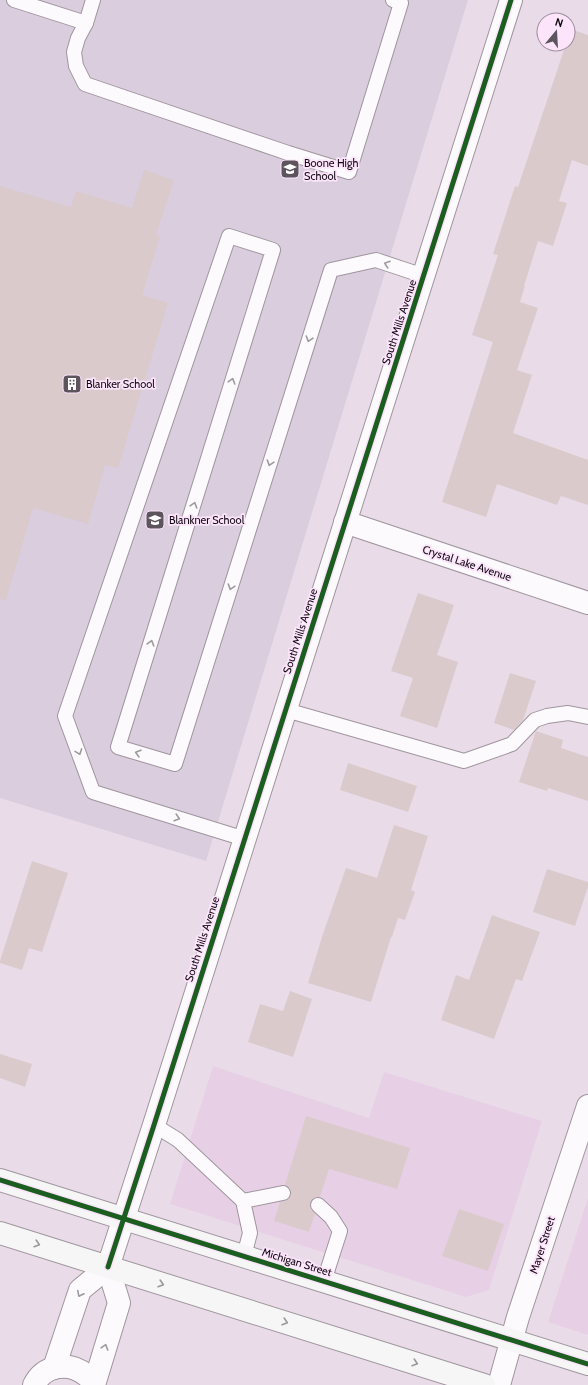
<svg xmlns="http://www.w3.org/2000/svg" width="588" height="1385" viewBox="0 0 588 1385" font-family="Cabin,sans-serif">
<style>
.built{fill:#e7d0e6}
.education{fill:#dacdde}
.building{fill:#dacacc}
.lines{fill:none;stroke-linecap:round;stroke-linejoin:round}
.lane-casing{stroke:#9f959e;stroke-width:16}
.street-casing{stroke:#9f959e;stroke-width:24}
.secondary-casing{stroke:#9f959e;stroke-width:24}
.lane{stroke:#fcfafc;stroke-width:14}
.street{stroke:#fcfafc;stroke-width:22}
.secondary{stroke:#f5f6f5;stroke-width:22}
.cycleway-casing{stroke:#fce4fb;stroke-width:8}
.cycleway{stroke:#1b5e20;stroke-width:5}
.oneway{stroke:#9e9a9e}
.oneway2{stroke:#9a989a}
.labels{text-anchor:middle;dominant-baseline:central;stroke-width:3.5;stroke-linejoin:round;paint-order:stroke}
.poi-label{font-size:11px;fill:#120a12;stroke:#fce4fb;text-anchor:start}
.street-label{font-size:11px;fill:#120a12;stroke:#fce4fb}
</style>
<rect width="100%" height="100%" fill="#e9dce8"/>
<g class="built">
<polygon points="213,1066 369,1118 384,1072 542,1121 489,1290 466,1297 170,1204"/>
<polygon points="588,1198 588,1335 548,1322"/>
</g>
<polygon class="education" points="0,0 468,0 206,861 0,798"/>
<g class="building">
<polygon points="570,29 588,35 588,166 572,160 559,201 567,203 553,246 538,241 524,286 525,286 520,302 538,308 517,370 532,375 513,433 588,460 588,505 561,496 557,505 497,484 486,517 442,502 493,342 472,335 498,255 493,254 515,186 518,187 566,44 568,44 568,36"/>
<polygon points="144,170 174,180 156,235 160,236 142,295 168,303 118,468 105,465 88,524 33,508 6,600 0,599 0,186 71,207 76,191 132,208"/>
<polygon points="418,593 454,605 437,655 458,662 437,728 400,716 413,678 391,671"/>
<polygon points="510,673 536,681 523,720 514,730 494,723"/>
<polygon points="536,731 563,740 561,748 588,757 588,801 548,788 547,791 519,782"/>
<polygon points="348,763 417,786 408,812 340,790"/>
<polygon points="394,825 428,836 411,890 415,892 405,920 398,918 392,937 391,937 371,1002 308,983 323,934 346,868 377,878"/>
<polygon points="32,861 68,873 42,952 29,948 22,970 0,963 0,961"/>
<polygon points="547,869 588,882 588,887 575,926 533,912"/>
<polygon points="492,915 540,932 522,981 516,979 494,1039 441,1020 456,975 469,980"/>
<polygon points="290,991 312,999 293,1057 248,1042 260,1004 283,1011"/>
<polygon points="0,1054 32,1064 25,1087 0,1078"/>
<polygon points="306,1116 410,1148 397,1189 329,1169 320,1197 315,1197 310,1203 310,1208 315,1214 309,1232 274,1221 280,1202 288,1200 291,1195 290,1188 285,1185"/>
<polygon points="459,1209 504,1224 488,1271 442,1256"/>
</g>
<g class="lines">
<defs>
<g id="lane">
<polyline points="14,0 86,23"/>
<polyline points="93,0 86,23 78,38 74,52 76,66 85,84 288,153 349,172 401,3 393,0"/>
<polyline points="286,710 464,761 512,744 535,720 547,716 568,713 588,717"/>
<polyline points="245,839 93,792 65,716 229,236 273,250 118,747 175,764 331,270 376,260 424,276"/>
<polyline points="154,1125 178,1140 243,1201 250,1233 244,1256"/>
<polyline points="243,1201 283,1193"/>
<polyline points="318,1205 331,1217 340,1231 324,1281"/>
</g>
<g id="street">
<polyline points="345,522 588,603"/>
<polyline points="108,1267 154,1125 511,0"/>
<polyline points="54,1368 80,1290 108,1267"/>
<path d="M 34,1385 C 44,1365 69,1361 86,1375 C 89,1377 92,1382 94,1385"/>
<polyline points="94,1385 119,1303 108,1267"/>
<polyline points="499,1385 518,1317 588,1106"/>
</g>
<g id="secondary">
<polyline points="0,1180 588,1364"/>
<polyline points="0,1233 484,1385"/>
</g>
</defs>
<use href="#lane" class="lane-casing"/>
<use href="#street" class="street-casing"/>
<use href="#secondary" class="secondary-casing"/>
<use href="#lane" class="lane"/>
<use href="#street" class="street"/>
<use href="#secondary" class="secondary"/>
<defs>
<g id="cycleway">
<polyline points="0,1180 588,1364"/>
<polyline points="108,1267 154,1125 511,0"/>
</g>
</defs>
<use href="#cycleway" class="cycleway-casing"/>
<use href="#cycleway" class="cycleway"/>
</g>
<defs><path id="oneway-chevron" d="M-2-3.5L2.5 0L-2 3.5" fill="none" stroke-width="1.6" stroke-linecap="round" stroke-linejoin="round"/></defs>
<g class="oneway">
<use href="#oneway-chevron" transform="translate(387 264) rotate(-161)"/>
<use href="#oneway-chevron" transform="translate(309 339) rotate(107)"/>
<use href="#oneway-chevron" transform="translate(232 381) rotate(-73)"/>
<use href="#oneway-chevron" transform="translate(270 463) rotate(107)"/>
<use href="#oneway-chevron" transform="translate(194 505) rotate(-73)"/>
<use href="#oneway-chevron" transform="translate(231 587) rotate(107)"/>
<use href="#oneway-chevron" transform="translate(151 643) rotate(-73)"/>
<use href="#oneway-chevron" transform="translate(79 752) rotate(70)"/>
<use href="#oneway-chevron" transform="translate(138 753) rotate(-164)"/>
<use href="#oneway-chevron" transform="translate(177 818) rotate(17)"/>
<use href="#oneway-chevron" transform="translate(80 1294) rotate(117)"/>
<use href="#oneway-chevron" transform="translate(105 1347) rotate(-73)"/>
</g>
<g class="oneway2">
<use href="#oneway-chevron" transform="translate(37 1244) rotate(17)"/>
<use href="#oneway-chevron" transform="translate(161 1284) rotate(17)"/>
<use href="#oneway-chevron" transform="translate(285 1322) rotate(17)"/>
<use href="#oneway-chevron" transform="translate(415 1363) rotate(18)"/>
</g>
<defs>
<symbol id="school-square" viewBox="-11 -11 22 22"><rect x="-9" y="-9" width="18" height="18" rx="4" fill="#5d545d" stroke="#fce4fb"/><path d="M0-5L7-2L0 1L-7-2ZM-4 1L0 2.5L4 1V4Q0 6-4 4Z" fill="#fff"/></symbol>
<symbol id="building-square" viewBox="-11 -11 22 22"><rect x="-9" y="-9" width="18" height="18" rx="4" fill="#5d545d" stroke="#fce4fb"/><path d="M-4-6H4V6H1V3H-1V6H-4ZM-2.5-4.3h1.7v1.8h-1.7ZM.8-4.3h1.7v1.8H.8ZM-2.5-1h1.7V.8h-1.7ZM.8-1h1.7V.8H.8Z" fill="#fff"/></symbol>
</defs>
<g fill-rule="evenodd">
<use href="#school-square" x="279" y="158" width="22" height="22"/>
<use href="#building-square" x="61" y="373" width="22" height="22"/>
<use href="#school-square" x="144" y="509" width="22" height="22"/>
</g>
<g class="labels">
<g class="poi-label">
<text x="304" y="163">Boone High<tspan x="304" dy="13">School</tspan></text>
<text x="86" y="384">Blanker School</text>
<text x="169" y="520">Blankner School</text>
</g>
<g class="street-label">
<text transform="translate(399 322) rotate(-72)">South Mills Avenue</text>
<text transform="translate(467 563) rotate(18)">Crystal Lake Avenue</text>
<text transform="translate(300 631) rotate(-72)">South Mills Avenue</text>
<text transform="translate(202 939) rotate(-72)">South Mills Avenue</text>
<text transform="translate(542 1245) rotate(-72)">Mayer Street</text>
<text transform="translate(297 1262) rotate(17)">Michigan Street</text>
</g>
</g>
<g transform="translate(556 32) rotate(18)"><circle r="19" fill="#fce4fb" stroke="#9e8d9e"/>
<path d="M0-3L7 15L0 10L-7 15Z" fill="#5d545d"/>
<text y="-6" font-size="11" font-weight="bold" text-anchor="middle" fill="#120a12">N</text>
</g>
</svg>
